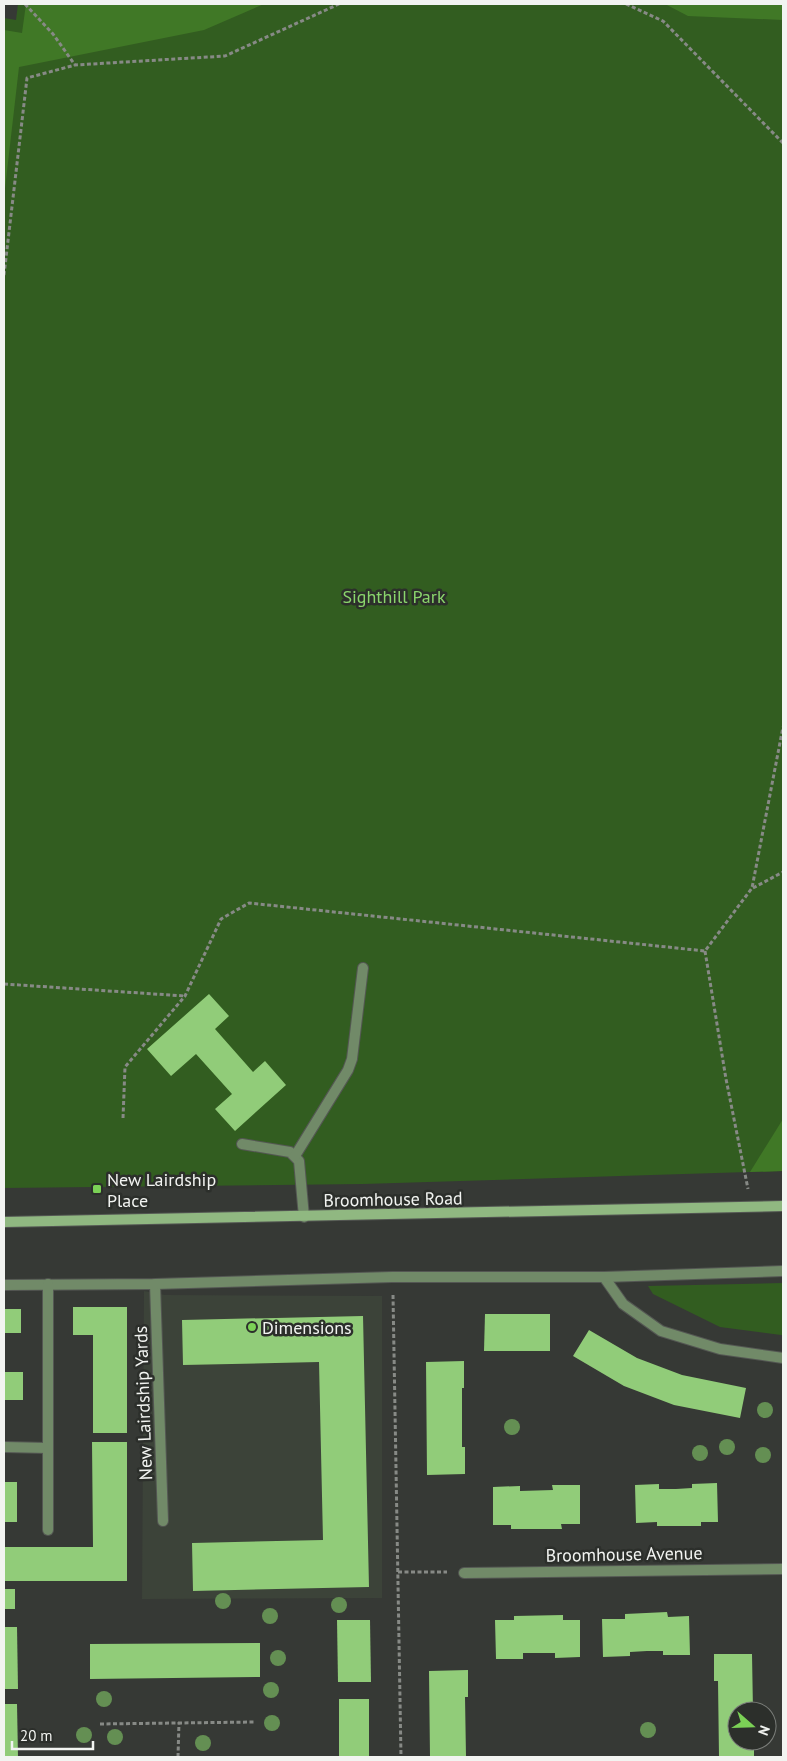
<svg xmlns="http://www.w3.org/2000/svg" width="787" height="1761" viewBox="0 0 787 1761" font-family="'PT Sans',sans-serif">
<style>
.built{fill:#3c4339}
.green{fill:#325d20}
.forest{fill:#407826}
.building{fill:#91cc79}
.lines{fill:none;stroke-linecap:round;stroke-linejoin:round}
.lane-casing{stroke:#545753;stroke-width:12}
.street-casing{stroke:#545753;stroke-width:12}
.secondary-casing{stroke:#545753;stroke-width:12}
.path{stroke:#878a86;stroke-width:3;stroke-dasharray:4 2.5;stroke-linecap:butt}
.lane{stroke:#718a68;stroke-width:10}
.street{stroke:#718a68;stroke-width:10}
.secondary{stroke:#90b881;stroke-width:10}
.tree{fill:#648f53}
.poi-dot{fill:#7bd156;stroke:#2c2f2b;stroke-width:2}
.labels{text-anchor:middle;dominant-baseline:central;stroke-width:5;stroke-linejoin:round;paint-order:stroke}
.park-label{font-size:18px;fill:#8ad56c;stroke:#2c2f2b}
.poi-label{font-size:18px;fill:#f2f4f1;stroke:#2c2f2b;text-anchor:start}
.street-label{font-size:18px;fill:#f2f4f1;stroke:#2c2f2b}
</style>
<rect width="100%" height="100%" fill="#363935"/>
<polygon class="built" points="144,1291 165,1295 382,1296 382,1598 142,1599"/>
<g class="green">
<polygon points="18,4 783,4 783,1171 363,1184 4,1188 4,18 16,20"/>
<polygon points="783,1283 783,1335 781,1335 720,1327 653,1294 648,1286"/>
</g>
<g class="forest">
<polygon points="26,4 264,4 204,30 19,67 4,197 4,30 22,33"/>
<polygon points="665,4 783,4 783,20 688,16"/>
<polygon points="783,1119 783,1171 750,1172"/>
</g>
<g class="building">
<polygon points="209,994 229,1016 215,1029 253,1072 265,1061 286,1085 235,1131 215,1109 232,1094 196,1054 171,1076 147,1049"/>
<polygon points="73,1307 127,1307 127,1433 93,1433 93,1335 73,1335"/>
<rect x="4" y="1309" width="17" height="24"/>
<polygon points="485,1314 550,1314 550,1351 484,1351"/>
<polygon points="363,1316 369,1587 193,1591 192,1543 323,1540 319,1362 183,1365 182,1320"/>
<polygon points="589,1330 637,1358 682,1375 746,1388 740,1418 674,1405 624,1386 573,1356"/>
<polygon points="464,1361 464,1388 462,1388 462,1447 465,1447 465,1474 427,1475 426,1362"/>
<rect x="4" y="1372" width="19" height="28"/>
<polygon points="92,1442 127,1442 127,1581 4,1581 4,1547 93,1547"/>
<rect x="4" y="1482" width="13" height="40"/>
<polygon points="717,1483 718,1522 701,1522 701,1526 657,1526 657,1522 636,1523 635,1485 659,1484 659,1489 676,1489 692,1488 692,1484"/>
<polygon points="552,1485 580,1485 580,1524 561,1524 562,1529 511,1529 511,1525 493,1525 493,1487 520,1486 520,1491 553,1490"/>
<rect x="4" y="1589" width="11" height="20"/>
<polygon points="667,1612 668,1617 689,1616 690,1655 663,1655 663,1651 647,1651 630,1652 630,1656 603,1657 602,1619 625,1619 625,1614"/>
<polygon points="563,1615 563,1620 580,1620 580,1657 555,1658 555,1653 523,1653 523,1659 496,1659 495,1620 514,1620 514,1616"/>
<polygon points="337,1620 370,1620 371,1682 338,1682"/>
<polygon points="4,1627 17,1627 18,1689 4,1689"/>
<polygon points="260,1643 260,1677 90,1679 90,1644"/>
<polygon points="714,1654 752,1654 753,1711 737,1711 737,1741 754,1741 754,1757 719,1757 718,1681 714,1681"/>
<polygon points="468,1670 468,1697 465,1697 466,1757 430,1757 429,1671"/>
<rect x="339" y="1699" width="30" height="58"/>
<polygon points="4,1704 17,1704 18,1757 4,1757"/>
</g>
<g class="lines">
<defs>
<g id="lane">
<polyline points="242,1144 290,1152 299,1161 304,1217"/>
<polyline points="295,1156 348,1070 352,1059 363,968"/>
<polyline points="155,1284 163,1521"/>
<polyline points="4,1447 48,1448"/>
</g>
<g id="street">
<polyline points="604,1277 623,1304 661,1331 720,1349 783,1358"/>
<polyline points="4,1285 155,1284 392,1277 604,1277 783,1271"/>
<polyline points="48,1530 48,1284"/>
<polyline points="464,1573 783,1569"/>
</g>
<polyline id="secondary" points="4,1222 783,1206"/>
</defs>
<use href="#lane" class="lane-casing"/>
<use href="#street" class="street-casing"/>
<use href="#secondary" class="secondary-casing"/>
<g class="path">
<polyline points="25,4 53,34 75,65"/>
<polyline points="626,4 663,21 783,143"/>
<polyline points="4,275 27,78 75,65 225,56 339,4"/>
<polyline points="753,888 783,872"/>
<polyline points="705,951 726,1079 748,1189"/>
<polyline points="4,984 185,996"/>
<polyline points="123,1118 125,1067 185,996 221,919 249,903 705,951 752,888 783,727"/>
<polyline points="393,1295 401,1757"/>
<polyline points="398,1572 447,1572"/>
<polyline points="100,1724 254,1722"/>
<polyline points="178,1757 179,1722"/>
</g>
<use href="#lane" class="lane"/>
<use href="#street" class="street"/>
<use href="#secondary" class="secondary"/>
</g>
<g class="tree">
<circle cx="765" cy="1410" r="8"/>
<circle cx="512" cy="1427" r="8"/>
<circle cx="727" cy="1447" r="8"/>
<circle cx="700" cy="1453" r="8"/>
<circle cx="763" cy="1455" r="8"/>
<circle cx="223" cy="1601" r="8"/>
<circle cx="339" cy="1605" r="8"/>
<circle cx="270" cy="1616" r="8"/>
<circle cx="278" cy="1658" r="8"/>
<circle cx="271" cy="1690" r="8"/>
<circle cx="104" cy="1699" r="8"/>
<circle cx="272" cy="1723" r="8"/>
<circle cx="648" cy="1730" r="8"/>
<circle cx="84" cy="1735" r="8"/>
<circle cx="115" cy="1737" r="8"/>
<circle cx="203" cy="1743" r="8"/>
</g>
<g class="poi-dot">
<rect x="92" y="1184" width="10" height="10" rx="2.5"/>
<circle cx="252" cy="1327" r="5"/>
</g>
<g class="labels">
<g class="park-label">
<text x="394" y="596">Sighthill Park</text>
</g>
<g class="poi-label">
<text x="107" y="1179">New Lairdship<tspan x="107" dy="21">Place</tspan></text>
<text x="262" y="1327">Dimensions</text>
</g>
<g class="street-label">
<text transform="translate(393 1199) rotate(-1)">Broomhouse Road</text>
<text transform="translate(143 1403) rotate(-92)">New Lairdship Yards</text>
<text transform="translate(624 1554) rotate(-1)">Broomhouse Avenue</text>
</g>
</g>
<rect width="787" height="1761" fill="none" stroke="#f2f4f1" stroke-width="10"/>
<g transform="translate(752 1726) rotate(110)"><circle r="24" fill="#2c2f2b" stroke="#7b7e7a"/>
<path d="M0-4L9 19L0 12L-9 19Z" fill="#7bd156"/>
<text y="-8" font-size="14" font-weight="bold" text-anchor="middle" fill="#f2f4f1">N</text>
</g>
<path d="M12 1741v8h81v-8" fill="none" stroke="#f2f4f1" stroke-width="2.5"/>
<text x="20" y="1741" font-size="15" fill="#f2f4f1" stroke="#2c2f2b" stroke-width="4" paint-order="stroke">20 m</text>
</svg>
